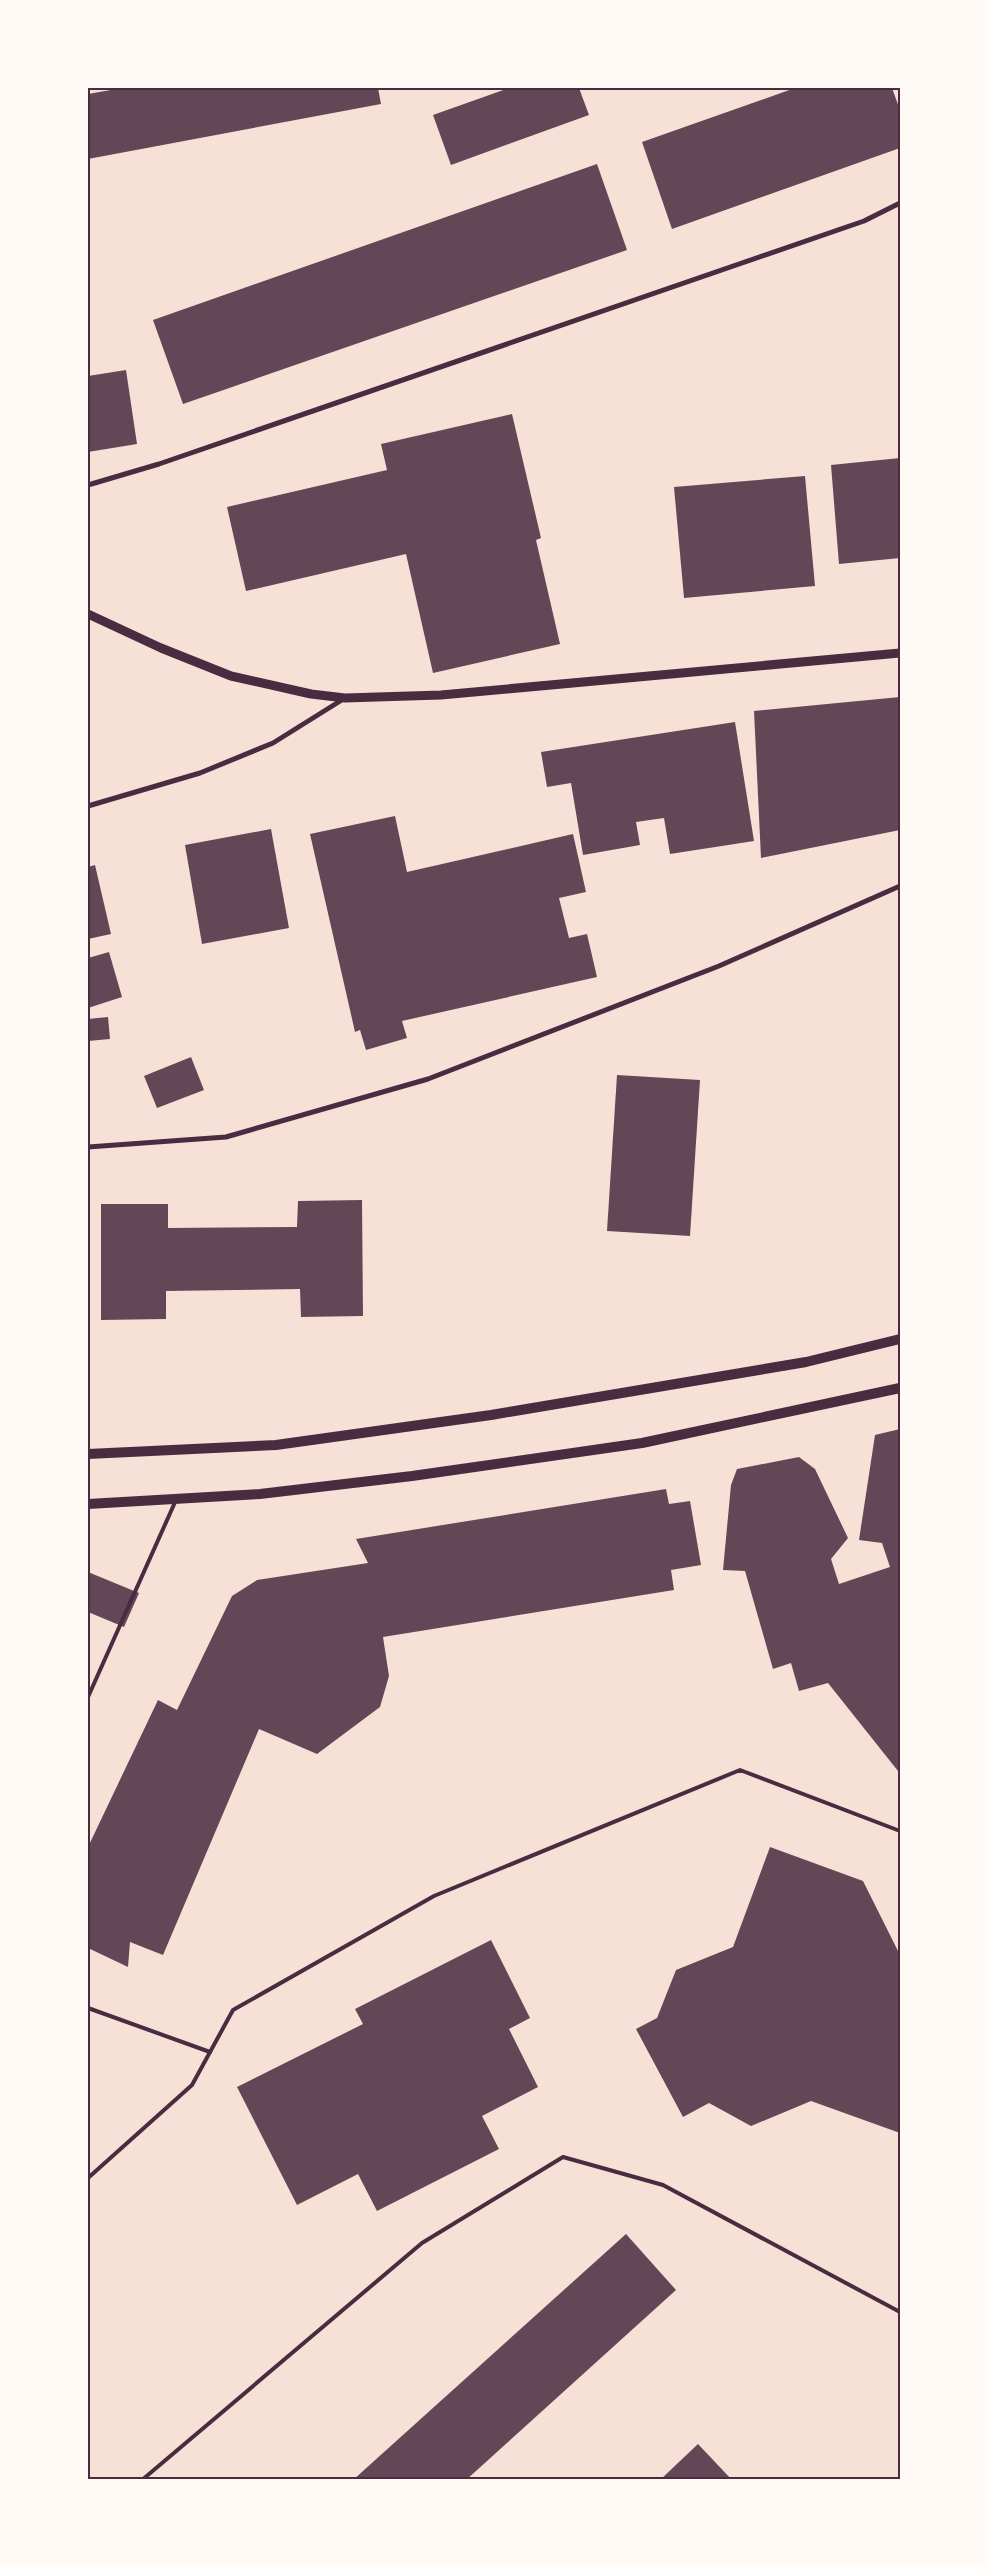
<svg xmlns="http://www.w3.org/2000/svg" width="988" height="2567" viewBox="0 0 988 2567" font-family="'Zilla Slab',serif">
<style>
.building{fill:#644757}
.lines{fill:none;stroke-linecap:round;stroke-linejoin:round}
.service{stroke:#4a2c40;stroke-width:4}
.minor{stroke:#4a2c40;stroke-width:5}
.tertiary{stroke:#4a2c40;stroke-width:9}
.secondary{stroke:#4a2c40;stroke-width:10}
.neatline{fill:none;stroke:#4a2c40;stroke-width:2}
</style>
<rect width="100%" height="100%" fill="#f7e1d7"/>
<g class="building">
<polygon points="122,88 378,88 381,104 88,159 88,94"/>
<polygon points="509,88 579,88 589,115 451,165 433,115"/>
<polygon points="795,88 892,88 900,110 900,148 672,229 642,142"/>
<polygon points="597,164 627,250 183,404 153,320"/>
<polygon points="126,370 137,444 88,452 88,376"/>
<polygon points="512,414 541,538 536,540 560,644 433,673 406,554 246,591 227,507 387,470 381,444"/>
<polygon points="900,458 900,558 839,564 831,465"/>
<polygon points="805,476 815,586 684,598 674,487"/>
<polygon points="900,697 900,830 761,858 754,711"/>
<polygon points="735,722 754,841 670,854 664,818 636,822 640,845 583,855 571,783 547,787 541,752"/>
<polygon points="395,816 407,872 573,834 586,892 559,898 569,938 587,934 597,977 402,1021 407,1038 366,1050 360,1030 355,1032 310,834"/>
<polygon points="271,829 289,928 202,944 185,845"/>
<polygon points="95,865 111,934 88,939 88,867"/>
<polygon points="109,952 122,997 88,1008 88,958"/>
<polygon points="108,1017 110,1039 88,1041 88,1019"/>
<polygon points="191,1057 204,1090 157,1108 144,1076"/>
<polygon points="617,1075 700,1080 690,1236 607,1231"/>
<polygon points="362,1200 363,1316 301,1317 300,1289 166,1291 166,1319 101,1320 101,1204 168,1204 168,1228 297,1227 298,1201"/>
<polygon points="900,1429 900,1770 898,1771 828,1683 799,1691 791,1663 773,1669 745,1571 723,1570 731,1485 737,1469 799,1457 815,1469 848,1538 831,1559 839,1584 890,1567 882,1543 859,1540 875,1435"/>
<polygon points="666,1489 669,1504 690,1501 701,1565 671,1570 674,1590 383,1637 389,1676 380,1707 317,1754 259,1729 163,1955 130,1942 128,1967 88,1948 88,1847 158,1700 177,1710 232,1596 257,1580 368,1563 356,1539"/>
<polygon points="88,1572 139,1593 124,1627 88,1612"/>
<polygon points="770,1847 863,1881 900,1955 900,2133 811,2101 751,2126 709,2103 683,2117 636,2029 657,2018 676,1970 733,1947"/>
<polygon points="491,1940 530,2018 509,2029 538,2087 482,2116 499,2149 377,2211 358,2174 297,2205 237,2087 363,2024 355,2009"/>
<polygon points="626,2234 676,2290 466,2480 353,2480"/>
<polygon points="698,2444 732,2480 660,2480"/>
</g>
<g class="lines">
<g class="service">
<polyline points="88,1697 176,1500"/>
<polyline points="88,2008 210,2052"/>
<polyline points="88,2178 192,2085 233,2010 434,1896 740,1770 900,1831"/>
<polyline points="142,2480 422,2243 563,2157 663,2185 900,2312"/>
</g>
<g class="minor">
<polyline points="88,485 159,464 864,221 900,203"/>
<polyline points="88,806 200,773 273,743 345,698"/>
<polyline points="88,1147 226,1137 428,1079 719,966 900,886"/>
</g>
<polyline class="tertiary" points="88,614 161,648 231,676 311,694 345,698 441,695 900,653"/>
<g class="secondary">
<polyline points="88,1454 276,1445 491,1415 806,1362 900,1339"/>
<polyline points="88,1504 260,1494 412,1476 642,1443 900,1388"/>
</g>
</g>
<rect width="988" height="2567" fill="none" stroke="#fffaf5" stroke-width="178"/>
<rect x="89" y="89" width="810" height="2389" class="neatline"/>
</svg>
